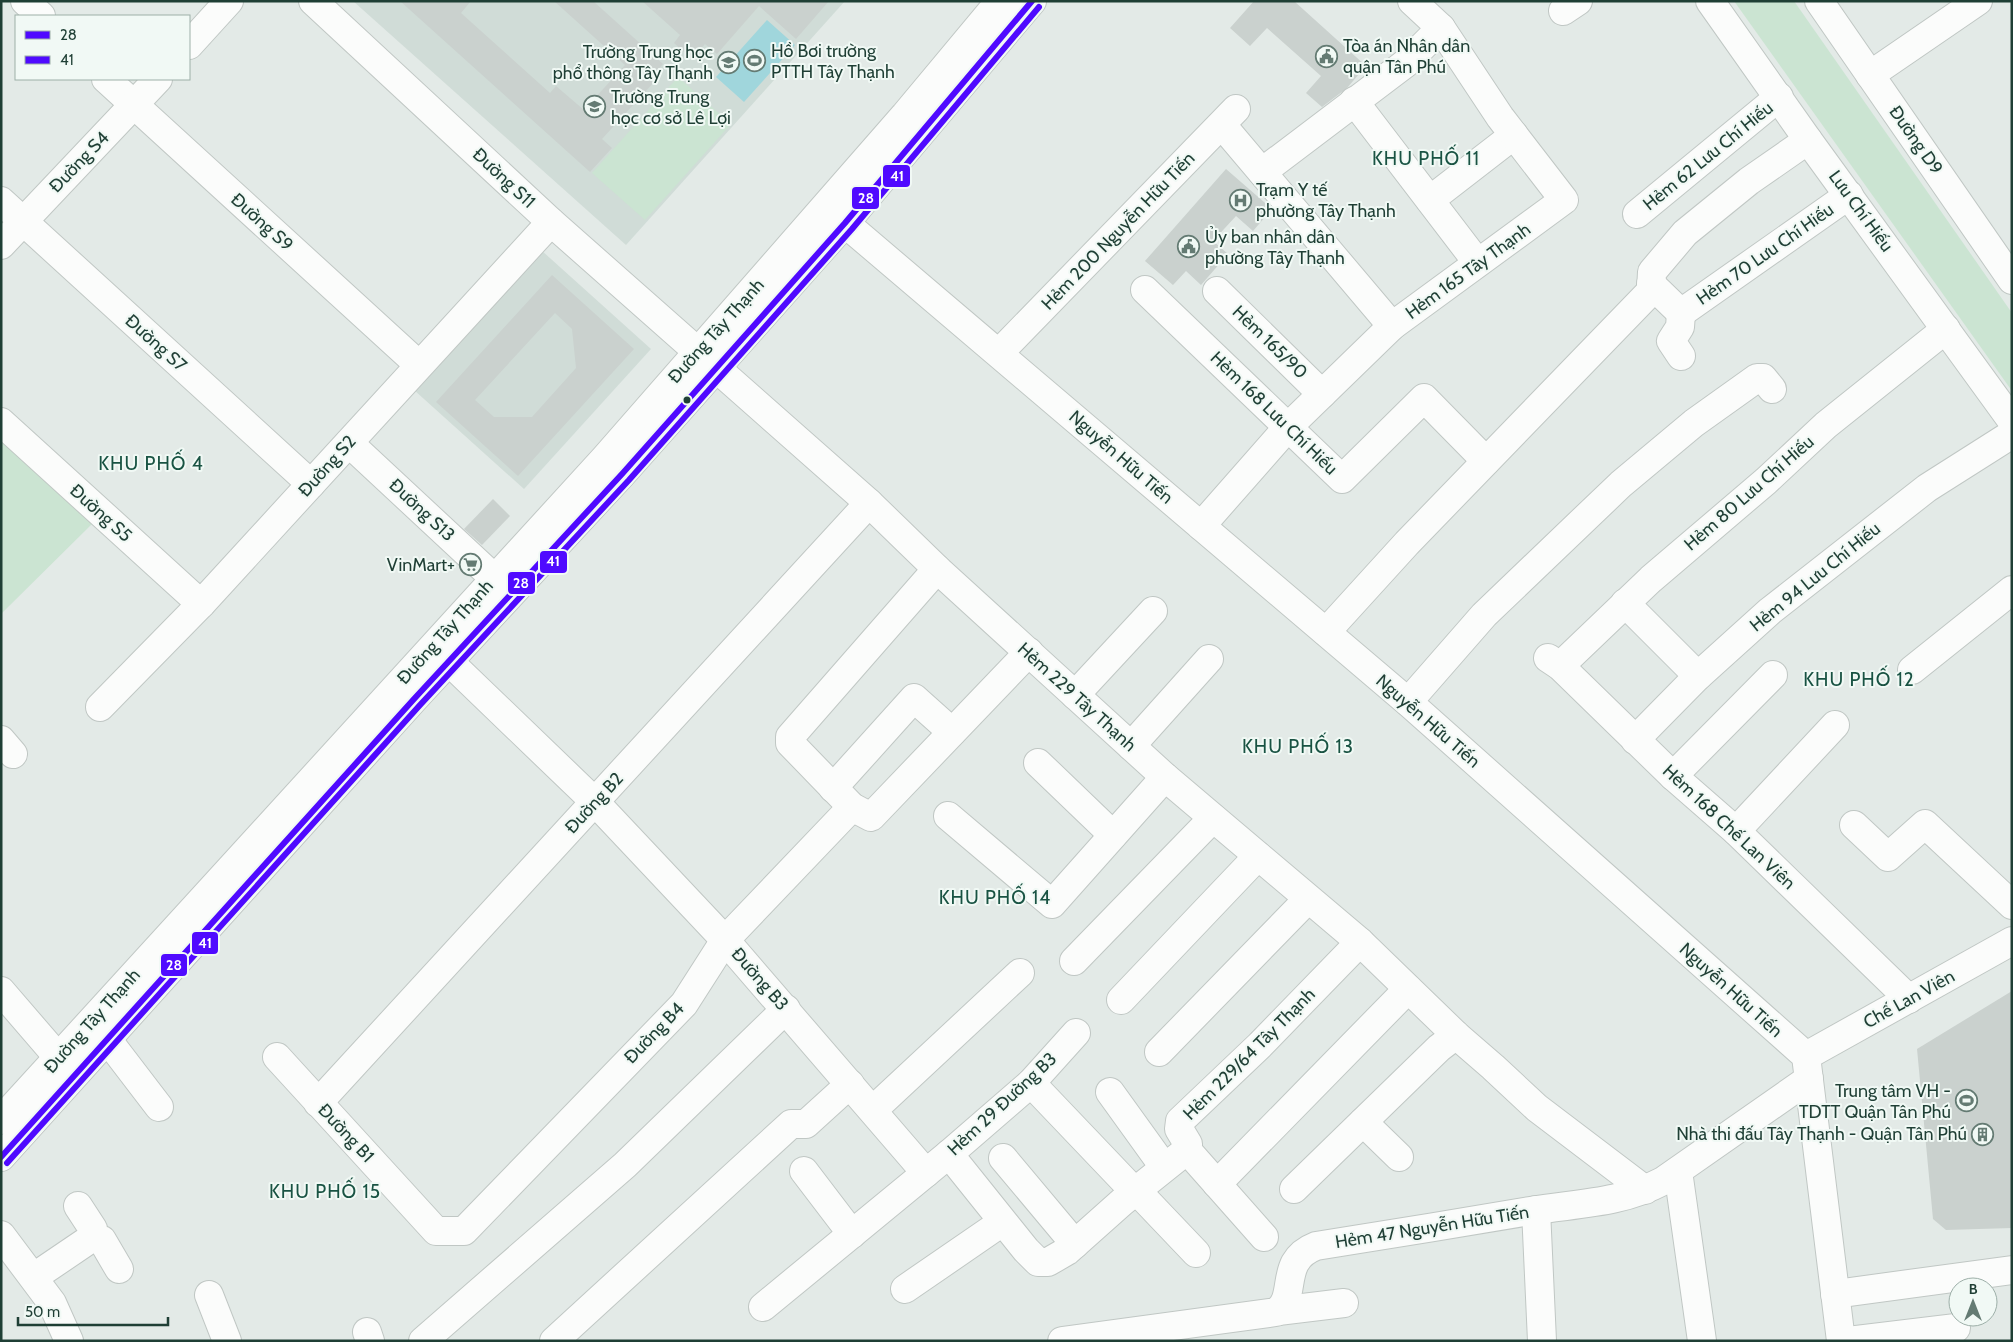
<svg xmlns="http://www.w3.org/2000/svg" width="2013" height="1342" viewBox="0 0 2013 1342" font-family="Cabin,sans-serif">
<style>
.built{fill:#d0dcd7}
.green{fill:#cbe4d2}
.water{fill:#a0d6dc}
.building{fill:#cad1ce;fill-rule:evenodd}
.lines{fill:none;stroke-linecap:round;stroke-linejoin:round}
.minor-casing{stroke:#c0c7c4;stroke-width:30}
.minor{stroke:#fbfcfb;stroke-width:28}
.bus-1-casing{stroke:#f1f9f5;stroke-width:10}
.bus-2-casing{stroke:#f1f9f5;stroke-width:10}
.bus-1{stroke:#4f0aff;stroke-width:6}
.bus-2{stroke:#4f0aff;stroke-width:6}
.bus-dot{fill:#1f3f35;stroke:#f1f9f5;stroke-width:2}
.labels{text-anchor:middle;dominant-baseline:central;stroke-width:4;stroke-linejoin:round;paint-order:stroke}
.poi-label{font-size:18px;fill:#1f3f35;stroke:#f1f9f5;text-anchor:start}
.street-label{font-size:18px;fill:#1f3f35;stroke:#f1f9f5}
.neighbourhood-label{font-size:19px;letter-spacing:1px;fill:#195343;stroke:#f1f9f5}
.line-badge{stroke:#f1f9f5;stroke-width:2}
.badge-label{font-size:14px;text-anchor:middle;font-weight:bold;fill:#fff}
</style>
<rect width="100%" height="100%" fill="#e3eae7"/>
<g class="built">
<polygon points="353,1 845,1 626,245"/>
<polygon points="541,250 651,349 524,489 414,390"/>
</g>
<g class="green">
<polygon points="1734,1 1794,1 2012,313 2012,391"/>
<polygon points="678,77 731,124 645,220 592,173"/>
<polygon points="1,439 93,523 1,614"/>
</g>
<polygon class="water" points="767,20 795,45 744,102 716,77"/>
<g class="building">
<polygon points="400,1 471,1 461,13 550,93 556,86 584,110 625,65 554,1 593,1 663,64 651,77 655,81 602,139 612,148 590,172"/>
<polygon points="642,1 829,1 796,39 759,6 717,54 705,44 692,59 674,43 680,35"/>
<polygon points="1254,1 1294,1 1366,66 1347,88 1322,107 1306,93 1321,76 1267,28 1250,46 1230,28"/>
<polygon points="1226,169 1272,209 1253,231 1236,216 1213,241 1228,254 1201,285 1186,271 1173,285 1145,261"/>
<path d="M 552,275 L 634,349 L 518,476 L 436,402 ZM 555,313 L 572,329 L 576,368 L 532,417 L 494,417 L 475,400 Z"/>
<polygon points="493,499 510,516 482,545 464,529"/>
<polygon points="2012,991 2012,1228 1946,1230 1933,1219 1917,1049"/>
</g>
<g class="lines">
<defs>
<g id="minor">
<polyline points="25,1 41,16"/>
<polyline points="313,1 551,222 869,503 937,569 1165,777 1360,942 1456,1035 1493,1067 1537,1108 1645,1190"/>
<polyline points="1710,1 1808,140 2012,421"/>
<polyline points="1819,1 2012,280"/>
<polyline points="1563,11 1578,1"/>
<polyline points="189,45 229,1"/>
<polyline points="1870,75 1978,1"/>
<polyline points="106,79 419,365"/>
<polyline points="1354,101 1477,262"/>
<polyline points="1222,125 1392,326"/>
<polyline points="1262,172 1406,63 1441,28"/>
<polyline points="1430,200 1514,135"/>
<polyline points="1,201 311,484"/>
<polyline points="826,207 1408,702 1806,1056 1841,1341"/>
<polyline points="1637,214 1779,97"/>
<polyline points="1,245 158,79"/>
<polyline points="1651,284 1681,313 1849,195"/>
<polyline points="1145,290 1342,479 1424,398 1486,461"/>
<polyline points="1217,291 1322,394"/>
<polyline points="1681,313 1680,327 1671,341 1681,356"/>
<polyline points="999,353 1236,109"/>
<polyline points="1,422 201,604"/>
<polyline points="349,443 494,578"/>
<polyline points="1201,526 1288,427 1392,326 1564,200 1500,117 1441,28 1412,1"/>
<polyline points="937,569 790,737 790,743 852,807 871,817 1029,652"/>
<polyline points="1625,603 1698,676"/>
<polyline points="1326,632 1407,543 1651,291 1652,272 1685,233 1749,181 1808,140"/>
<polyline points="436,649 595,802 725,940 926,1173"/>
<polyline points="1548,658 1560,666 1673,776 1736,831 1909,999"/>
<polyline points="1560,666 1651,579 1766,481 1826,425 1946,329"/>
<polyline points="1912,670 2012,590"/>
<polyline points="1075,695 1153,611"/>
<polyline points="1408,702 1484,615 1621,484 1694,423 1757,378 1763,378 1772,389"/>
<polyline points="100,707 201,604 551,222"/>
<polyline points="1,740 13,754"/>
<polyline points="1635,740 1698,676 1770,611 1927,488 2012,434"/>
<polyline points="1131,746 1209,659"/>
<polyline points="1038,763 1113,835"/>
<polyline points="1673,776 1773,675"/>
<polyline points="833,788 914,698 952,732"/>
<polyline points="948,816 1052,904 1165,777"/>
<polyline points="1854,825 1888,857 1925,824 2012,905"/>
<polyline points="1736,831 1835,725"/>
<polyline points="1074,961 1213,818"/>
<polyline points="1,991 70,1071"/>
<polyline points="1121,1000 1258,856"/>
<polyline points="107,1039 159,1107"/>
<polyline points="1159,1052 1308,899"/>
<polyline points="1806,1056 2012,941"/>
<polyline points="277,1057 436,1231 464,1231 684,1004 725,940 852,807"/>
<polyline points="1031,1083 1134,1191"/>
<polyline points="1110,1092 1164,1167"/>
<polyline points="318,1103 869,503"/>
<polyline points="873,1110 1020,973"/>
<polyline points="1,1120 605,458 905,115 1000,1"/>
<polyline points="1363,1122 1399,1157"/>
<polyline points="1187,1150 1264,1237"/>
<polyline points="949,1154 1026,1250 1038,1262 1048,1262 1067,1251 1122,1202 1187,1150 1188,1144 1179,1129 1180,1121 1260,1045 1360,942"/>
<polyline points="1,1157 414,699 622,474 845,223 1032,1"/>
<polyline points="1003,1158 1075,1244"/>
<polyline points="804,1171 852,1234"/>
<polyline points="1678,1171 1702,1341"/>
<polyline points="1217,1184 1408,989"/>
<polyline points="1294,1189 1439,1048 1456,1035"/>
<polyline points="1136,1190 1196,1253"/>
<polyline points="1536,1210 1542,1341"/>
<polyline points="1,1235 52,1303 69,1341"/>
<polyline points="93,1237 102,1240 119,1269"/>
<polyline points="34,1277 93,1237 93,1229 78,1206"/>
<polyline points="905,1289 998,1225 1005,1225"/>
<polyline points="1835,1294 2012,1270"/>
<polyline points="209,1295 227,1341"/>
<polyline points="763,1307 949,1154 1031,1083 1076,1033"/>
<polyline points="1278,1311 1344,1303"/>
<polyline points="367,1332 370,1341"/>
<polyline points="423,1341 625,1165 786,1009"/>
<polyline points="554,1341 791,1124 806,1124 850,1084"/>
<path d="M 1062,1341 L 1276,1312 C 1299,1297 1277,1261 1316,1246 C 1387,1235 1459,1223 1530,1211 C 1578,1203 1619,1204 1663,1181 L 1809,1079"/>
<polyline points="1848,1341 1956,1328"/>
</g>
</defs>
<use href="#minor" class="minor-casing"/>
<use href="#minor" class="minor"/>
<defs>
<polyline id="bus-1" points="1,1157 414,699 622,474 845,223 1032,1"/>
<polyline id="bus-2" points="7,1163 420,705 629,480 852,229 1039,7"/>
</defs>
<use href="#bus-1" class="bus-1-casing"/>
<use href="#bus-2" class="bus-2-casing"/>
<use href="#bus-1" class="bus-1"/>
<use href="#bus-2" class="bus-2"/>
</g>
<defs>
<symbol id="civic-ring" viewBox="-11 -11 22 22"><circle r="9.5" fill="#f1f9f5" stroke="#647b73" stroke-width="1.5"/><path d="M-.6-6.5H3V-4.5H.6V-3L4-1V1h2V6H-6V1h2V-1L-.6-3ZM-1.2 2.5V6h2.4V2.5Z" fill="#647b73"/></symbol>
<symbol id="stadium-ring" viewBox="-11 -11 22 22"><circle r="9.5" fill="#f1f9f5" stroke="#647b73" stroke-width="1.5"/><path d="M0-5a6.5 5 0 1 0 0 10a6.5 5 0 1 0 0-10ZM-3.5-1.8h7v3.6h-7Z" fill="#647b73"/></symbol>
<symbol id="school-ring" viewBox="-11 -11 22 22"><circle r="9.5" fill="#f1f9f5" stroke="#647b73" stroke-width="1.5"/><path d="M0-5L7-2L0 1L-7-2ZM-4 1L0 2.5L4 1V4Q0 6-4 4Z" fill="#647b73"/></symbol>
<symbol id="hospital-ring" viewBox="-11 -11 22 22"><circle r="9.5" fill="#f1f9f5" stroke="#647b73" stroke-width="1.5"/><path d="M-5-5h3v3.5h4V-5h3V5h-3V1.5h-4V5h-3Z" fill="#647b73"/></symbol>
<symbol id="supermarket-ring" viewBox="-11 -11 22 22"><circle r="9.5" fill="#f1f9f5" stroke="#647b73" stroke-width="1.5"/><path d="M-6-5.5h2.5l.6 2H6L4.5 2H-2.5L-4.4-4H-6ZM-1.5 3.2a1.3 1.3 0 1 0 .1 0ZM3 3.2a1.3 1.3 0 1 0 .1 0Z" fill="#647b73"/></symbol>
<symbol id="building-ring" viewBox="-11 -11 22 22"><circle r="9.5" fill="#f1f9f5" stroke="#647b73" stroke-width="1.5"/><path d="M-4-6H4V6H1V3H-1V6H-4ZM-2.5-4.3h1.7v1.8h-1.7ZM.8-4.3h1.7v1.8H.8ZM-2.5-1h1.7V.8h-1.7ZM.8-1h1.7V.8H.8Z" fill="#647b73"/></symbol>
</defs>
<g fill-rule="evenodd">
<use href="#civic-ring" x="1314" y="44" width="25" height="25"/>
<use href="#stadium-ring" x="742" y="48" width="25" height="25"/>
<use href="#school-ring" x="716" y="50" width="25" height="25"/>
<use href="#school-ring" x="582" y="94" width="25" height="25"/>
<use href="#hospital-ring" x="1228" y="188" width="25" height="25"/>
<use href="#civic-ring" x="1176" y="234" width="25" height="25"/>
<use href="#supermarket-ring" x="458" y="552" width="25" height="25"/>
<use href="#stadium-ring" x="1954" y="1088" width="25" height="25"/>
<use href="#building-ring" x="1970" y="1122" width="25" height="25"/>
</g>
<circle class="bus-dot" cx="687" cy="400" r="4.5"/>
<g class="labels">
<g class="poi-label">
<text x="1343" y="46">Tòa án Nhân dân<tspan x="1343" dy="21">quận Tân Phú</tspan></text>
<text x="771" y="51">Hồ Bơi trường<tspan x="771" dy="21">PTTH Tây Thạnh</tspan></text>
<text x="713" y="52" text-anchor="end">Trường Trung học<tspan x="713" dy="21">phổ thông Tây Thạnh</tspan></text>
<text x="611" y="97">Trường Trung<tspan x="611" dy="21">học cơ sở Lê Lợi</tspan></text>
<text x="1256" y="190">Trạm Y tế<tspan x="1256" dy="21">phường Tây Thạnh</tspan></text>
<text x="1205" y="237">Ủy ban nhân dân<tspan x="1205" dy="21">phường Tây Thạnh</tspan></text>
<text x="455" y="565" text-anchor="end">VinMart+</text>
<text x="1951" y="1091" text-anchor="end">Trung tâm VH -<tspan x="1951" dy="21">TDTT Quận Tân Phú</tspan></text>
<text x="1967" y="1134" text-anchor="end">Nhà thi đấu Tây Thạnh - Quận Tân Phú</text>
</g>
<g class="street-label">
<text transform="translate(1916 140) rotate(55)">Đường D9</text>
<text transform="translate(1708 156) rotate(-39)">Hẻm 62 Lưu Chí Hiếu</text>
<text transform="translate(79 162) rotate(-46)">Đường S4</text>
<text transform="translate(504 178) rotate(43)">Đường S11</text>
<text transform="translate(1861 211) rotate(54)">Lưu Chí Hiếu</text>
<text transform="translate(262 222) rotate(42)">Đường S9</text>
<text transform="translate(1118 231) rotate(-46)">Hẻm 200 Nguyễn Hữu Tiến</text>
<text transform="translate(1765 254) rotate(-35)">Hẻm 70 Lưu Chí Hiếu</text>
<text transform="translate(1468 271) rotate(-36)">Hẻm 165 Tây Thạnh</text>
<text transform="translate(716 331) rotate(-48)">Đường Tây Thạnh</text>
<text transform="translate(1270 342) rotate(44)">Hẻm 165/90</text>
<text transform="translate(156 343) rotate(42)">Đường S7</text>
<text transform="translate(1274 413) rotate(44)">Hẻm 168 Lưu Chí Hiếu</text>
<text transform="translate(1121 457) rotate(41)">Nguyễn Hữu Tiến</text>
<text transform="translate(327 466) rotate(-48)">Đường S2</text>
<text transform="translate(1749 493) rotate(-41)">Hẻm 80 Lưu Chí Hiếu</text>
<text transform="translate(422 510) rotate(43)">Đường S13</text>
<text transform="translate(101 513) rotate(42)">Đường S5</text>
<text transform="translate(1815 577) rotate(-39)">Hẻm 94 Lưu Chí Hiếu</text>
<text transform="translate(445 632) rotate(-48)">Đường Tây Thạnh</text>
<text transform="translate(1077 697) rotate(42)">Hẻm 229 Tây Thạnh</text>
<text transform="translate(1428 721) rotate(41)">Nguyễn Hữu Tiến</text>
<text transform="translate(594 803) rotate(-47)">Đường B2</text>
<text transform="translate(1729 827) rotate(43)">Hẻm 168 Chế Lan Viên</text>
<text transform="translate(760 979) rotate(49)">Đường B3</text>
<text transform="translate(1731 990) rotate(42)">Nguyễn Hữu Tiến</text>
<text transform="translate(1909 999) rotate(-29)">Chế Lan Viên</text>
<text transform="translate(92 1021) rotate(-48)">Đường Tây Thạnh</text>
<text transform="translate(654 1033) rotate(-46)">Đường B4</text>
<text transform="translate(1249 1054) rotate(-45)">Hẻm 229/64 Tây Thạnh</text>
<text transform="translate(1002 1104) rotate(-43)">Hẻm 29 Đường B3</text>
<text transform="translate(346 1133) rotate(47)">Đường B1</text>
<text transform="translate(1432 1227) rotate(-9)">Hẻm 47 Nguyễn Hữu Tiến</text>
</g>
<g class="neighbourhood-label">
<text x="1426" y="158">KHU PHỐ 11</text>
<text x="151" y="463">KHU PHỐ 4</text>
<text x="1859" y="679">KHU PHỐ 12</text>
<text x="1298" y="746">KHU PHỐ 13</text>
<text x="995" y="897">KHU PHỐ 14</text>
<text x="325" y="1191">KHU PHỐ 15</text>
</g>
</g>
<g class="line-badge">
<rect x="882" y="164" width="29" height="24" rx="5" fill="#4f0aff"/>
<rect x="851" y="186" width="29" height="24" rx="5" fill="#4f0aff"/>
<rect x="539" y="550" width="29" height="24" rx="5" fill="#4f0aff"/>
<rect x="507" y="571" width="29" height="24" rx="5" fill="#4f0aff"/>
<rect x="191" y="931" width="28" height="24" rx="5" fill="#4f0aff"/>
<rect x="160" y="953" width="28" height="24" rx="5" fill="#4f0aff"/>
</g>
<g class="badge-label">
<text x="897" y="181">41</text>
<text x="866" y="203">28</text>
<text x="553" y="566">41</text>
<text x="521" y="588">28</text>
<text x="205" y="948">41</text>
<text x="174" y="970">28</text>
</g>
<rect width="2013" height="1342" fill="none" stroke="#1f3f35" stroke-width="5"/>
<rect x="15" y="15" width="175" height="65" fill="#f1f9f5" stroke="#9dafa8"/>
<rect x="25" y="31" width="25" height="8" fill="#4f0aff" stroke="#9dafa8"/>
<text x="60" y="40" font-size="15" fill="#1f3f35">28</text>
<rect x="25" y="56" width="25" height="8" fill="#4f0aff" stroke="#9dafa8"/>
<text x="60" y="65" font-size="15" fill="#1f3f35">41</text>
<g transform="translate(1973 1302)"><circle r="24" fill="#f1f9f5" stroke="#9dafa8"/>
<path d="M0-4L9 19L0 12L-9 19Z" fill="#647b73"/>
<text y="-8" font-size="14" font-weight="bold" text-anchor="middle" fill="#1f3f35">B</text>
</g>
<path d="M18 1317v8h150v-8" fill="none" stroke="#1f3f35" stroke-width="2.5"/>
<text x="25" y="1317" font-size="15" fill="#1f3f35" stroke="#f1f9f5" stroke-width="4" paint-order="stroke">50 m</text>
</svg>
